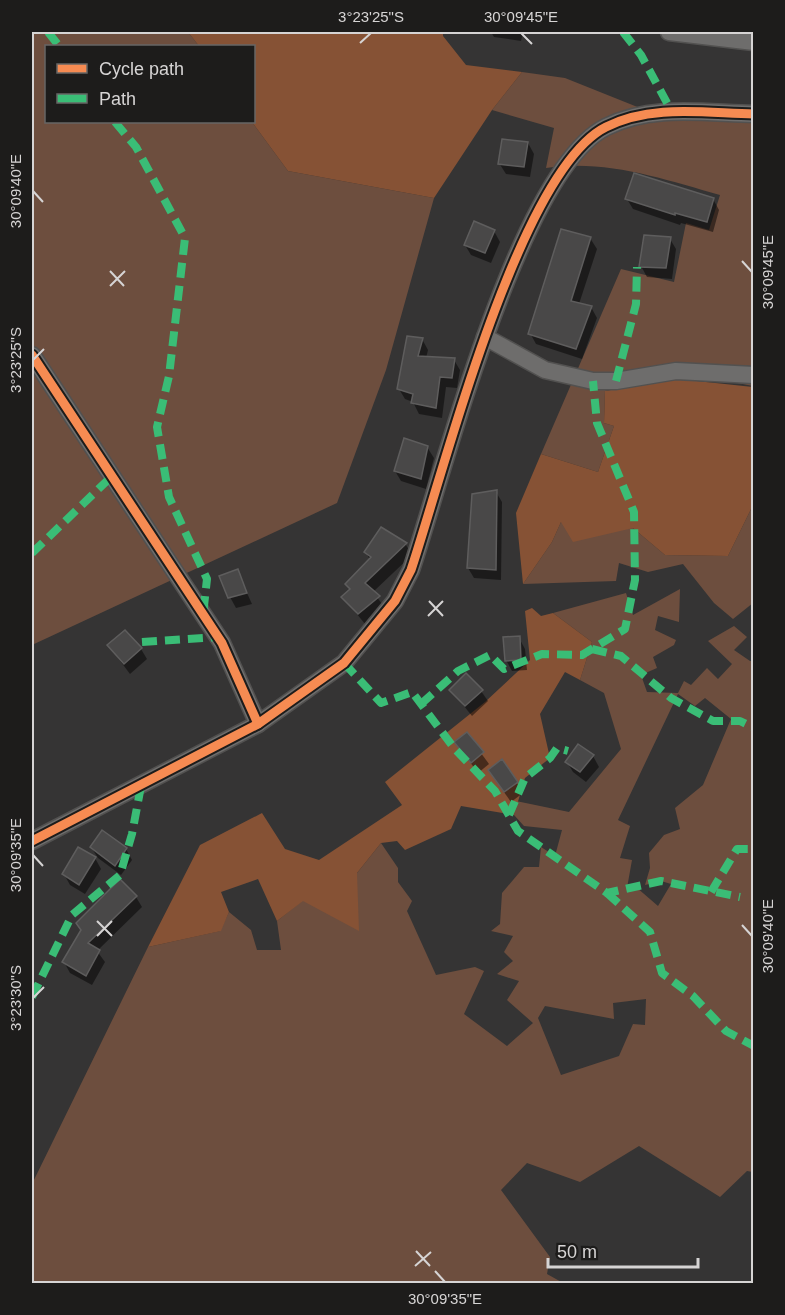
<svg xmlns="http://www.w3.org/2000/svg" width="785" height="1315" viewBox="0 0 785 1315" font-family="Arial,sans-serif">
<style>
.green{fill:#6d4e3e;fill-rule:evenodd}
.forest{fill:#865235}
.shadow{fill:#0007}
.building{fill:#494848;stroke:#5e5d5d;stroke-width:1.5}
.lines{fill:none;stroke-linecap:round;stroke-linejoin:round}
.minor-casing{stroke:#525150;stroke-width:19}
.minor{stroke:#6e6d6c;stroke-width:16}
.quiet{stroke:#3abd76;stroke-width:8;stroke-dasharray:15 8;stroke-linecap:butt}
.cycleway-casing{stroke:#1d1c1b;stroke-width:13}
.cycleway{stroke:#f68b52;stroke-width:9}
.ticks{fill:none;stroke:#d6d4d4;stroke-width:2}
.neatline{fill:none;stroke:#d6d4d4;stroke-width:2}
.ticks-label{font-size:15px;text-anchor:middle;fill:#d6d4d4}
</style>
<rect width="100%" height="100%" fill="#353434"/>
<g class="green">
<polygon points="35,32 188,32 199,46 46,46 46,122 252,122 288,171 434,198 386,370 337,503 32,645 32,36"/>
<path d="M 522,72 L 565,78 L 650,112 L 753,114 L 753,386 L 676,371 L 605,391 L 604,423 L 614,426 L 598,472 L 541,454 L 621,269 L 674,282 L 686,223 L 709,230 L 720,195 C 663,179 606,159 546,168 L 554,128 L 492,110 Z"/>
<polygon points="753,505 753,603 733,619 714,603 683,564 648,572 619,563 616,581 523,584 552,542 561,522 633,528 665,555 728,556"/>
<path d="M 680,589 L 679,622 L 658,616 L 655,630 L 676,640 L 674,645 L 653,657 L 657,668 L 641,675 L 647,692 L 678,693 L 684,681 L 691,685 L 707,668 L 718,679 L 732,664 L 708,641 L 734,626 L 747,637 L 734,650 L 750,661 L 754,661 L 753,1172 L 747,1171 L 720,1197 L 639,1146 L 580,1182 L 527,1163 L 501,1190 L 550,1257 L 547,1274 L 565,1284 L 32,1283 L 32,1184 L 148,947 L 220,931 L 229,912 L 251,930 L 257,950 L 281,950 L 277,921 L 302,901 L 357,873 L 381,843 L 398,868 L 398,882 L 412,901 L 407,911 L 436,975 L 475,967 L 484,971 L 464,1014 L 507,1046 L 533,1023 L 507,1000 L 519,981 L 497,974 L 513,961 L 504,952 L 513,936 L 491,931 L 500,924 L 502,893 L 524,867 L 539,867 L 541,847 L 555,856 L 562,830 L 524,826 L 514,815 L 516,801 L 569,812 L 621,749 L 604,693 L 580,680 L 592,642 L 553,613 L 626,593 L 633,615 ZM 678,694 L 695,706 L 705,698 L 731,719 L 703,785 L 675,808 L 680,829 L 664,835 L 649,853 L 650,868 L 645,885 L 661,881 L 671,884 L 658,906 L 636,887 L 627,888 L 632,860 L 620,858 L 630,826 L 618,820 ZM 646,999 L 645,1025 L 633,1024 L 619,1056 L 561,1075 L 538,1018 L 545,1006 L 614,1019 L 613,1003 Z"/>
</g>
<g class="forest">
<polygon points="188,32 443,32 443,36 466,65 522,72 492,110 434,198 288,171 252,122 254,46 199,46"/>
<polygon points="678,379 753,387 753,505 728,556 665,555 633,528 573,542 561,522 552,542 523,584 516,513 541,454 598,472 614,426 604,423 605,391"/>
<polygon points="532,608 541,616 553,613 592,642 580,680 565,672 540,714 550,758 525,778 514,815 461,806 451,829 405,850 397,841 381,843 357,873 359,931 303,901 277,921 258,879 221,892 229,912 221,931 148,947 200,845 262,813 285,849 319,860 402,805 385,782 485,702 530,660 525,611"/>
</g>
<g class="shadow">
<polygon points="491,32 523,32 521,41 494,37"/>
<polygon points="528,143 534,154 530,177 506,174 499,163"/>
<polygon points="627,199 713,199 719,210 713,232 681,223 680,225 633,209"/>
<polygon points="494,231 500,242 491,263 471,255 465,245"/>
<polygon points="590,238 597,249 579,304 591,307 597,318 582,359 536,344 530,333"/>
<polygon points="670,239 676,249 672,279 647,277 641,266"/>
<polygon points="422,339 428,350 426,358 454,360 460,370 457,388 446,387 442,418 419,414 413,402 405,399 399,389"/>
<polygon points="427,447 434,458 426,489 401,481 395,471"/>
<polygon points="496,492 502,502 501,580 474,578 468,568"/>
<polygon points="382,529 406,545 412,555 373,592 385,608 365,624 343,597 351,591 347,584 370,560 366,552"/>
<polygon points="237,571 252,604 236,608 230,597"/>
<polygon points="519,638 525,649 527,670 512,671 506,660"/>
<polygon points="109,646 141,649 147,659 130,674"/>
<polygon points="451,690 481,691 488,701 472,716"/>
<polygon points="467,734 489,764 478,773 456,743"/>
<polygon points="579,746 593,756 599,767 586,782 573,772 567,762"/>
<polygon points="496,781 517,783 523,793 511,802"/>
<polygon points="91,847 126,849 132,860 121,875 98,858"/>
<polygon points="95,858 101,869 85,894 70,885 64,874"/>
<polygon points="136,897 142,907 97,951 105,962 92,985 70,973 64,962"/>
</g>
<g class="building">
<polygon points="502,139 528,142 524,167 498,164"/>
<polygon points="634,173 714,198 707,222 675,213 675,215 625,199"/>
<polygon points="474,221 495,230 485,253 464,245"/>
<polygon points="561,229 591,237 571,301 592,306 576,349 528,334"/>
<polygon points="644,235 671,237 666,268 639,267"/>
<polygon points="407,336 423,338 418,356 455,358 452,378 440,377 436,408 411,403 413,394 397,389"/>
<polygon points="404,438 428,446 421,479 394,471"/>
<polygon points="497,490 496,570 467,568 472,494"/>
<polygon points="381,527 407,543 365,583 380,596 358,614 341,597 350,589 345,584 371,557 364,552"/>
<polygon points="238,569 247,593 228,598 219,576"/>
<polygon points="125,630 142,648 124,664 107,645"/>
<polygon points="520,636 521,660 505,661 503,637"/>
<polygon points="466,673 483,690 465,706 449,690"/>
<polygon points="467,732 484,752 471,763 454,742"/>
<polygon points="578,744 594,755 580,772 565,762"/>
<polygon points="502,759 518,782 504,792 488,770"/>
<polygon points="102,830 127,848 115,866 90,847"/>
<polygon points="78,847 96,857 79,885 62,874"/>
<polygon points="120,879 137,896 88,943 100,950 86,976 62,962 81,930 76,923"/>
</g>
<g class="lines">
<defs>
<g id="minor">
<polyline points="669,32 754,42"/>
<polyline points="485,337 545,370 593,381 616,381 676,371 754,375"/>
<polyline points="32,355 222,643 258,724"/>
<path d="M 32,841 L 258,724 L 344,663 L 395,601 L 411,570 C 443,475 519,170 606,127 C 651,104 704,113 754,114"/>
</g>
</defs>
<use href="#minor" class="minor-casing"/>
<use href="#minor" class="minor"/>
<g class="quiet">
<polyline points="48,32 59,46"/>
<polyline points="623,32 641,55 672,112"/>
<polyline points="115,122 136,147 185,238 169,376 157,427 169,497 207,579 203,615"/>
<polyline points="616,381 636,304 637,267"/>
<polyline points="32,553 112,476"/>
<polyline points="142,642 218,637"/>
<polyline points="592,649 621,656 671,698 713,721 740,721 754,728"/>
<polyline points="344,663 381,703 412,692 454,748 495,791 518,831 607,893 661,881 740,897"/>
<polyline points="421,704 458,671 490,655 504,669 542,654 582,655 625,629 635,580 634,512 597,423 593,381"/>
<polyline points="509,815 525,778 550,758 557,748 568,751"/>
<polyline points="711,892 737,849 754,849"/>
<polyline points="607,893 650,932 662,973 693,996 726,1031 754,1046"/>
<polyline points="32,997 72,915 120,875 132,834 141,786"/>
</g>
<defs>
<g id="cycleway">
<polyline points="32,355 222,643 258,724"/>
<path d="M 32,841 L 258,724 L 344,663 L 395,601 L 411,570 C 443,475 519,170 606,127 C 651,104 704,113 754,114"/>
</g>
</defs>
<use href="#cycleway" class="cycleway-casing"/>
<use href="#cycleway" class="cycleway"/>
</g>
<path class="ticks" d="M 521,33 L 532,44M 360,43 L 371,33M 33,191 L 43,202M 742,261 L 752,272M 110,271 L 124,286M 110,286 L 125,271M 33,360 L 44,349M 429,601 L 443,616M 428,616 L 443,601M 33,855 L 43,866M 97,921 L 112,936M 742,925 L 752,936M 97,936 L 112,921M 33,998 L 44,987M 416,1251 L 430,1266M 415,1266 L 431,1252M 435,1271 L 445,1282"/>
<rect width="785" height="1315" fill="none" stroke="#1d1c1b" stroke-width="66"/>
<rect x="45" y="45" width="210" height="78" fill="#1d1c1b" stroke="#676665" stroke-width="1.5"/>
<rect x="57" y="64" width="30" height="9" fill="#f68b52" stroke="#676665" stroke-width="1.5"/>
<text x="99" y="75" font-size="18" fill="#d6d4d4">Cycle path</text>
<rect x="57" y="94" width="30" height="9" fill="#3abd76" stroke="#676665" stroke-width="1.5"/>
<text x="99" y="105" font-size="18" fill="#d6d4d4">Path</text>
<path d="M548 1258v9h150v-9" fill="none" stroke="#d6d4d4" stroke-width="3"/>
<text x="557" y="1258" font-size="18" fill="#d6d4d4" stroke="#1d1c1b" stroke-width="4.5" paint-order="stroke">50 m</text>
<rect x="33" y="33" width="719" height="1249" class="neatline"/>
<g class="ticks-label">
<text x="371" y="22">3°23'25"S</text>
<text x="521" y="22">30°09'45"E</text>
<text transform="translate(16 191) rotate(-90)" y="5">30°09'40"E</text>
<text transform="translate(768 272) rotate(-90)" y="5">30°09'45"E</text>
<text transform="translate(16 360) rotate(-90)" y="5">3°23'25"S</text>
<text transform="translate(16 855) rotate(-90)" y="5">30°09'35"E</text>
<text transform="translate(768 936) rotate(-90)" y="5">30°09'40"E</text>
<text transform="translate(16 998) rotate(-90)" y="5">3°23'30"S</text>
<text x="445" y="1304">30°09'35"E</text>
</g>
</svg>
